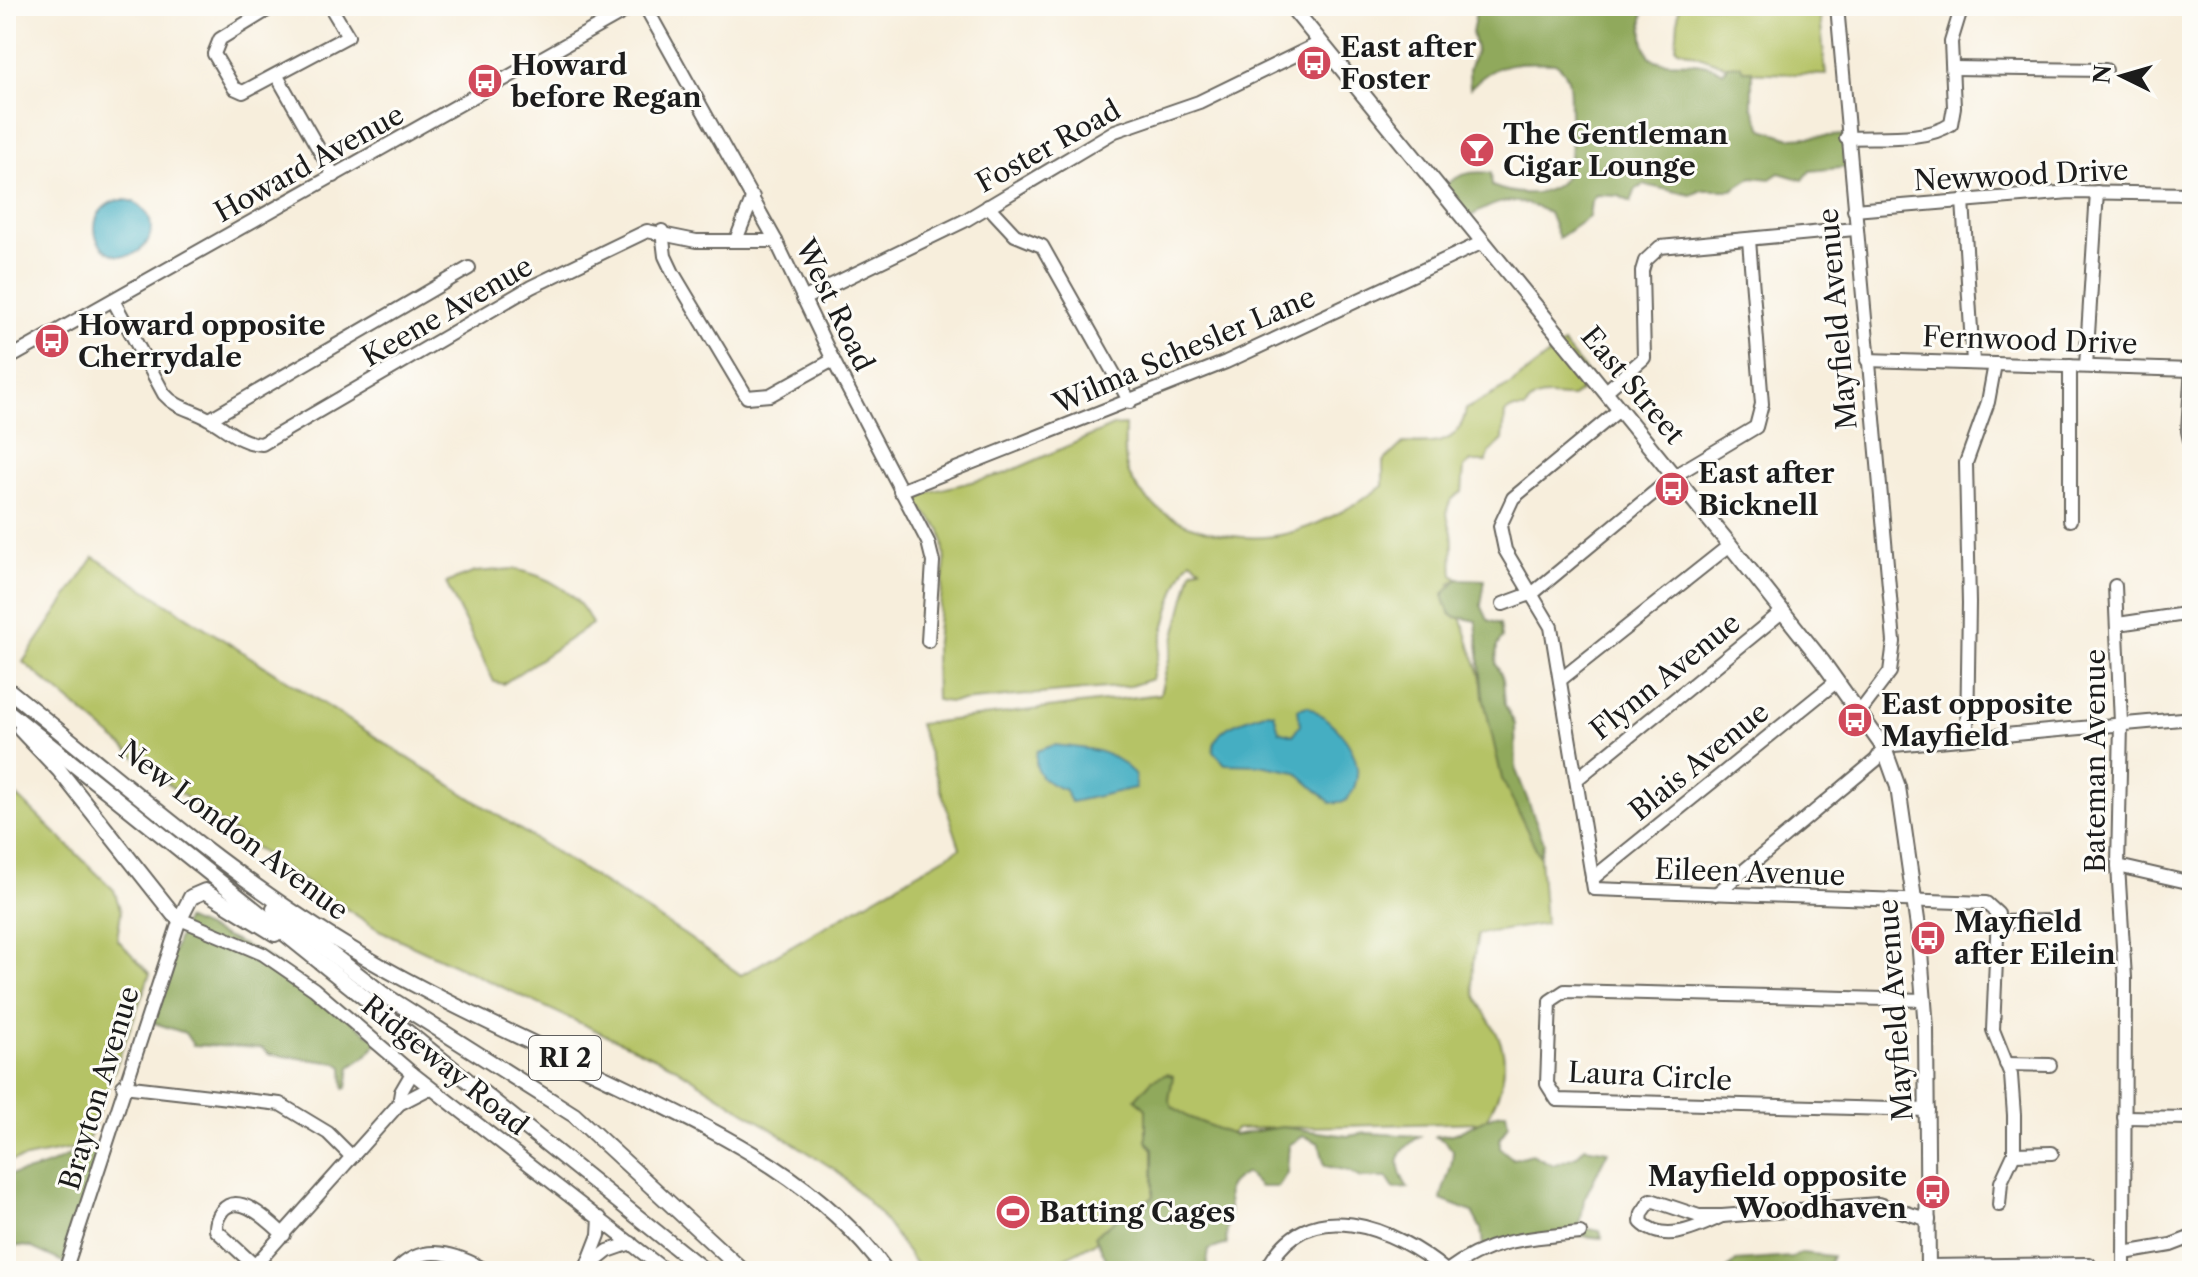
<svg xmlns="http://www.w3.org/2000/svg" width="2198" height="1277" viewBox="0 0 2198 1277" font-family="'Libre Caslon Text',serif">
<style>
.green{fill:#b5c366;stroke:#687041;stroke-width:2}
.forest{fill:#90a95b;stroke:#56623c;stroke-width:2}
.water{fill:#44aec2;stroke:#30656f;stroke-width:2}
.lines{fill:none;stroke-linecap:round;stroke-linejoin:round}
.minor-casing{stroke:#69665f;stroke-width:16}
.major-casing{stroke:#69665f;stroke-width:18}
.minor{stroke:#fff;stroke-width:12}
.major{stroke:#fff;stroke-width:14}
.labels{text-anchor:middle;dominant-baseline:central;stroke-width:6;stroke-linejoin:round;paint-order:stroke}
.shield{fill:#fdfcf7;stroke:#605f5e;stroke-width:2}
.shield-label{font-size:26px;font-weight:bold;fill:#1c1c1c}
.poi-label{font-size:28px;font-weight:bold;fill:#1c1c1c;stroke:#fdfcf7;text-anchor:start}
.street-label{font-size:28px;fill:#1c1c1c;stroke:#fdfcf7}
</style>
<rect width="100%" height="100%" fill="#fdfcf7"/>
<filter id="ink" filterUnits="userSpaceOnUse"><feTurbulence type="fractalNoise" baseFrequency=".0125" numOctaves="2"/><feDisplacementMap in="SourceGraphic" scale="16" xChannelSelector="R" yChannelSelector="G"/><feConvolveMatrix kernelMatrix="1 2 1 2 8 2 1 2 1" color-interpolation-filters="sRGB"/></filter>
<filter id="wash" filterUnits="userSpaceOnUse"><feTurbulence type="fractalNoise" baseFrequency=".006" numOctaves="4" result="noise"/><feDisplacementMap in="SourceGraphic" scale="32" xChannelSelector="R" yChannelSelector="G"/><feGaussianBlur stdDeviation="1.8" result="paint"/><feColorMatrix in="noise" values="0 0 0 0 0 0 0 0 0 0 0 0 0 0 0 0 0 1.4 0 .05"/><feComposite in="paint" operator="in"/></filter>
<g filter="url(#wash)">
<rect width="100%" height="100%" fill="#f7eedc"/>
<g class="green">
<polygon points="1679,6 1819,6 1826,75 1743,72 1676,48"/>
<path d="M 1563,344 L 1593,380 L 1573,397 C 1554,398 1536,389 1525,409 L 1512,409 L 1505,413 L 1503,440 L 1490,452 L 1486,462 L 1471,462 L 1464,467 L 1462,492 C 1444,501 1445,514 1451,529 C 1455,541 1451,561 1453,575 L 1458,579 L 1450,584 L 1540,857 L 1545,924 L 1478,934 C 1475,952 1470,971 1474,990 C 1478,1006 1490,1019 1497,1034 C 1512,1063 1501,1096 1484,1122 L 1236,1129 C 1176,1182 1109,1248 1031,1271 C 1013,1276 945,1271 921,1271 L 879,1213 L 837,1171 L 673,1066 L 379,930 L 279,865 L 169,785 L 23,662 L 94,557 L 685,935 L 741,975 L 960,848 L 919,724 L 1160,694 L 1192,570 L 1200,567 L 1191,560 C 1173,577 1160,651 1152,679 L 1130,686 L 950,702 L 936,700 L 935,649 L 945,564 L 943,541 L 941,530 L 919,505 L 921,494 L 1004,474 L 1113,426 L 1125,425 C 1125,441 1123,459 1129,474 C 1152,526 1234,546 1285,534 C 1320,526 1354,506 1383,486 L 1383,462 L 1403,443 C 1435,445 1460,445 1466,409 L 1510,385 Z"/>
<path d="M 513,569 C 546,575 578,592 592,624 L 503,684 L 494,682 L 446,583 L 475,572 Z"/>
<polygon points="11,790 114,890 121,912 117,939 150,974 86,1146 6,1162 6,797"/>
</g>
<g class="forest">
<path d="M 1477,6 L 1515,9 L 1516,6 L 1644,6 C 1634,94 1678,45 1723,72 L 1727,66 L 1741,65 L 1743,70 L 1752,70 L 1752,106 L 1763,129 L 1791,138 L 1846,135 L 1849,167 L 1810,171 L 1803,180 L 1779,173 L 1770,179 L 1752,177 L 1732,190 L 1702,190 L 1691,195 L 1645,185 L 1636,189 L 1631,202 L 1619,196 L 1596,195 L 1591,202 L 1589,217 L 1559,238 L 1549,213 C 1511,194 1499,200 1464,220 L 1440,189 C 1458,175 1468,170 1491,173 L 1492,186 C 1516,196 1559,200 1568,169 C 1573,151 1570,131 1570,113 C 1569,94 1574,75 1555,63 C 1518,61 1496,61 1470,88 L 1469,70 L 1476,49 L 1472,33 Z"/>
<path d="M 1458,579 L 1485,580 L 1481,605 L 1488,620 L 1500,624 L 1502,638 L 1497,646 L 1496,664 L 1503,679 L 1505,705 L 1515,724 L 1516,770 L 1544,842 L 1540,857 L 1502,779 L 1483,696 L 1476,621 C 1453,614 1451,625 1443,595 Z"/>
<polygon points="185,919 262,953 378,1041 366,1056 350,1067 347,1088 344,1089 343,1067 337,1063 269,1054 262,1048 193,1045 185,1033 149,1021"/>
<path d="M 1167,1074 L 1173,1076 L 1169,1100 L 1172,1106 L 1188,1117 L 1233,1135 L 1282,1127 L 1348,1136 L 1366,1133 L 1420,1136 C 1395,1153 1393,1164 1408,1188 L 1394,1189 L 1387,1178 L 1360,1178 L 1349,1171 L 1325,1166 L 1319,1143 L 1304,1136 L 1289,1145 L 1287,1173 L 1278,1187 L 1260,1187 L 1246,1173 C 1217,1190 1231,1191 1229,1217 C 1228,1226 1225,1234 1227,1244 L 1209,1250 L 1206,1271 L 1112,1271 L 1095,1236 L 1125,1212 L 1142,1207 L 1153,1196 L 1153,1149 L 1146,1141 L 1146,1109 L 1135,1099 L 1152,1080 Z"/>
<path d="M 1506,1112 L 1508,1124 L 1500,1139 L 1500,1148 L 1513,1159 L 1532,1154 L 1553,1165 L 1577,1156 L 1585,1147 L 1608,1151 L 1584,1199 L 1580,1227 L 1600,1231 L 1602,1238 L 1574,1235 L 1483,1246 L 1481,1229 L 1472,1212 L 1441,1200 C 1444,1179 1452,1176 1453,1151 L 1445,1141 L 1434,1136 C 1467,1136 1477,1117 1506,1112 Z"/>
<path d="M 83,1146 L 104,1153 L 65,1263 L 30,1247 L 10,1245 L 6,1236 L 6,1175 C 34,1172 60,1163 83,1146 Z"/>
<polygon points="1801,1253 1832,1256 1826,1271 1726,1271 1736,1261 1792,1257"/>
</g>
<g class="water">
<circle cx="123" cy="228" r="28"/>
<path d="M 1307,706 C 1339,724 1376,764 1346,801 L 1331,803 L 1296,772 L 1260,765 L 1225,764 L 1213,751 C 1215,724 1245,721 1267,712 L 1274,713 L 1279,731 L 1293,735 L 1300,725 L 1298,709 Z"/>
<path d="M 1054,745 C 1087,749 1114,748 1135,776 L 1135,788 L 1071,802 L 1065,790 C 1045,783 1032,775 1037,751 Z"/>
</g>
</g>
<g filter="url(#ink)">
<g class="lines">
<defs>
<g id="minor">
<polyline points="274,6 220,39 214,54 234,88 243,92 348,36 330,6"/>
<polyline points="645,6 776,241 833,360 928,542 933,562 928,641"/>
<polyline points="1837,6 1894,642 1890,672 1859,713"/>
<polyline points="1953,68 2106,70"/>
<polyline points="277,76 334,176"/>
<path d="M 1846,138 C 1877,136 1925,142 1951,124 L 1954,107 L 1951,42 L 1962,6"/>
<polyline points="1963,200 1973,362"/>
<polyline points="988,206 1015,235 1042,246 1130,402"/>
<polyline points="1854,210 2070,192 2192,194"/>
<polyline points="662,231 665,256 673,273 747,397 770,395 833,360"/>
<polyline points="736,240 753,197"/>
<polyline points="803,299 964,221 1115,131 1199,102 1320,43"/>
<path d="M 113,300 L 164,394 C 177,409 192,409 209,419 C 229,430 239,443 262,444 L 531,287 L 647,231 L 696,241 L 776,241"/>
<polyline points="6,360 634,6"/>
<polyline points="1867,360 2192,370"/>
<polyline points="2192,365 2188,431 2192,450"/>
<polyline points="2086,366 2097,192"/>
<polyline points="1605,392 1644,358 1642,271 1645,261 1660,247 1855,229"/>
<polyline points="1619,410 1513,498 1500,526 1505,550 1551,627 1594,889 1986,903 1998,914 1993,1030 2011,1075 2014,1115 2014,1154 2001,1182 1999,1205"/>
<polyline points="210,419 469,268"/>
<polyline points="900,491 1226,362 1483,242"/>
<polyline points="2070,520 2070,366"/>
<polyline points="2115,586 2121,723 2118,866 2125,978 2124,1271"/>
<polyline points="1503,604 1533,593 1674,476 1756,427 1762,404 1749,240"/>
<polyline points="2118,624 2192,613"/>
<polyline points="1560,680 1730,545"/>
<polyline points="1967,738 1969,603 1966,463 1988,402 1995,364"/>
<polyline points="1577,779 1783,611"/>
<polyline points="2118,866 2192,883"/>
<polyline points="1592,879 1837,681"/>
<polyline points="1716,894 1876,760 1884,748 1894,745 2192,718"/>
<polyline points="1996,922 2049,921"/>
<polyline points="1924,1000 1565,991 1550,1001 1547,1084 1557,1100 1928,1110"/>
<polyline points="2006,1064 2050,1065"/>
<polyline points="123,1086 280,1104 328,1133 351,1156"/>
<polyline points="399,1104 401,1092 412,1073"/>
<polyline points="2124,1117 2192,1118"/>
<polyline points="2014,1154 2052,1153"/>
<path d="M 1651,1200 L 1699,1216 L 1722,1216 C 1698,1227 1664,1245 1641,1222 L 1642,1213 Z"/>
<polyline points="1722,1216 1878,1204 1929,1220"/>
<polyline points="2124,1253 2171,1245 2192,1237"/>
<path d="M 255,1266 L 216,1230 C 216,1222 217,1218 222,1211 C 239,1190 271,1223 284,1235"/>
<polyline points="589,1266 608,1251 631,1243"/>
<polyline points="1928,1266 2089,1264"/>
<polyline points="65,1271 180,919 263,954 314,989 412,1073 666,1271"/>
<polyline points="250,1271 399,1104 430,1088"/>
<path d="M 396,1271 C 423,1241 458,1254 487,1271"/>
<polyline points="585,1271 599,1235 600,1218"/>
<path d="M 1266,1271 C 1305,1190 1395,1228 1446,1271"/>
<path d="M 1447,1271 C 1491,1239 1528,1238 1580,1233"/>
</g>
<g id="major">
<polyline points="1291,6 1730,545 1822,661 1884,748 1898,787 1918,927 1926,1028 1928,1271"/>
<path d="M 6,688 C 120,779 231,879 358,953 C 446,1005 541,1046 633,1091 C 729,1138 822,1183 886,1271"/>
<polyline points="6,710 705,1271"/>
<polyline points="21,730 59,770 173,914 180,919 191,897 205,891 275,934"/>
<polyline points="274,909 383,994 574,1115 743,1271"/>
</g>
</defs>
<use href="#minor" class="minor-casing"/>
<use href="#major" class="major-casing"/>
<use href="#minor" class="minor"/>
<use href="#major" class="major"/>
</g>
</g>
<defs>
<symbol id="bus-disc" viewBox="-11 -11 22 22"><circle r="9.5" fill="#d1495b" stroke="#fdfcf7"/><path d="M-5-6H5V4H4V6H2V4H-2V6H-4V4H-5ZM-3.5-4V0h7V-4ZM-3.5 1.2v1.5H-2V1.2ZM2 1.2v1.5H3.5V1.2Z" fill="#fff"/></symbol>
<symbol id="bar-disc" viewBox="-11 -11 22 22"><circle r="9.5" fill="#d1495b" stroke="#fdfcf7"/><path d="M-6-5H6L.8 .8V4.5H3.5V6h-7V4.5H-.8V.8Z" fill="#fff"/></symbol>
<symbol id="stadium-disc" viewBox="-11 -11 22 22"><circle r="9.5" fill="#d1495b" stroke="#fdfcf7"/><path d="M0-5a6.5 5 0 1 0 0 10a6.5 5 0 1 0 0-10ZM-3.5-1.8h7v3.6h-7Z" fill="#fff"/></symbol>
</defs>
<g fill-rule="evenodd">
<use href="#bus-disc" x="1294" y="43" width="40" height="40"/>
<use href="#bus-disc" x="465" y="61" width="40" height="40"/>
<use href="#bar-disc" x="1457" y="130" width="40" height="40"/>
<use href="#bus-disc" x="32" y="321" width="40" height="40"/>
<use href="#bus-disc" x="1652" y="469" width="40" height="40"/>
<use href="#bus-disc" x="1835" y="700" width="40" height="40"/>
<use href="#bus-disc" x="1908" y="918" width="40" height="40"/>
<use href="#bus-disc" x="1913" y="1172" width="40" height="40"/>
<use href="#stadium-disc" x="993" y="1192" width="40" height="40"/>
</g>
<g class="labels">
<rect class="shield" x="529" y="1036" width="72" height="44" rx="6"/>
<g class="shield-label">
<text x="565" y="1058">RI 2</text>
</g>
<g class="poi-label">
<text x="1340" y="47">East after<tspan x="1340" dy="32">Foster</tspan></text>
<text x="511" y="65">Howard<tspan x="511" dy="32">before Regan</tspan></text>
<text x="1503" y="134">The Gentleman<tspan x="1503" dy="32">Cigar Lounge</tspan></text>
<text x="78" y="325">Howard opposite<tspan x="78" dy="32">Cherrydale</tspan></text>
<text x="1698" y="473">East after<tspan x="1698" dy="32">Bicknell</tspan></text>
<text x="1881" y="704">East opposite<tspan x="1881" dy="32">Mayfield</tspan></text>
<text x="1954" y="922">Mayfield<tspan x="1954" dy="32">after Eilein</tspan></text>
<text x="1907" y="1176" text-anchor="end">Mayfield opposite<tspan x="1907" dy="32">Woodhaven</tspan></text>
<text x="1039" y="1212">Batting Cages</text>
</g>
<g class="street-label">
<text transform="translate(1048 146) rotate(-29)">Foster Road</text>
<text transform="translate(309 163) rotate(-29)">Howard Avenue</text>
<text transform="translate(2021 175) rotate(-3)">Newwood Drive</text>
<text transform="translate(835 305) rotate(64)">West Road</text>
<text transform="translate(447 311) rotate(-30)">Keene Avenue</text>
<text transform="translate(1837 319) rotate(-95)">Mayfield Avenue</text>
<text transform="translate(2030 340) rotate(2)">Fernwood Drive</text>
<text transform="translate(1184 350) rotate(-23)">Wilma Schesler Lane</text>
<text transform="translate(1633 385) rotate(50)">East Street</text>
<text transform="translate(1665 676) rotate(-39)">Flynn Avenue</text>
<text transform="translate(1699 761) rotate(-39)">Blais Avenue</text>
<text transform="translate(2095 761) rotate(-90)">Bateman Avenue</text>
<text transform="translate(234 830) rotate(37)">New London Avenue</text>
<text transform="translate(1750 872) rotate(2)">Eileen Avenue</text>
<text transform="translate(1895 1010) rotate(-94)">Mayfield Avenue</text>
<text transform="translate(445 1065) rotate(39)">Ridgeway Road</text>
<text transform="translate(1650 1076) rotate(3)">Laura Circle</text>
<text transform="translate(99 1088) rotate(-73)">Brayton Avenue</text>
</g>
</g>
<rect width="2198" height="1277" fill="none" stroke="#fdfcf7" stroke-width="32"/>
<g transform="translate(2122 76) rotate(275)" stroke="#fdfcf7" stroke-width="6" paint-order="stroke">
<path d="M0-6L14 30L0 20L-14 30Z" fill="#1c1c1c"/>
<text y="-12" font-size="22" font-weight="bold" text-anchor="middle" fill="#1c1c1c">N</text>
</g>
</svg>
